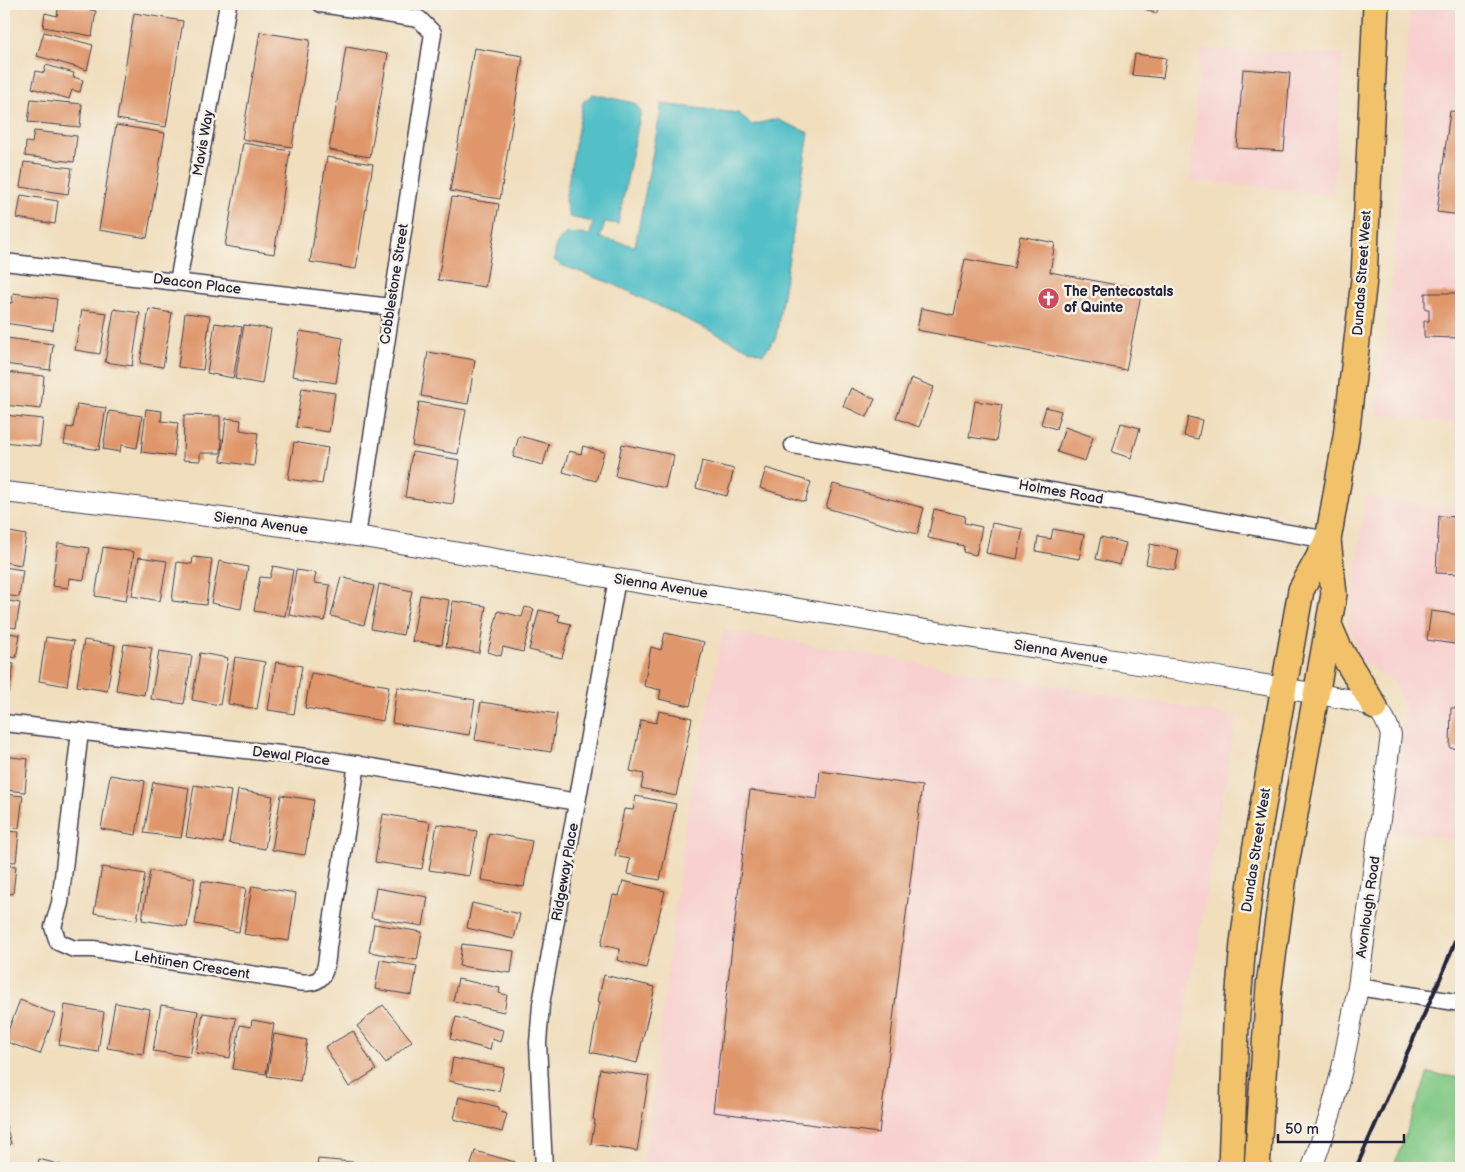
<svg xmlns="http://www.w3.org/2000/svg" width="1465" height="1172" viewBox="0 0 1465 1172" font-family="'Balsamiq Sans',sans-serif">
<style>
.built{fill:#f7d0cf}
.green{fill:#7ec783;stroke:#50745f}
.water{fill:#52c0c8;stroke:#3a7182}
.building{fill:#df966a}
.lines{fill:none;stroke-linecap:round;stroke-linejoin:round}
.minor-casing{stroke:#413e4e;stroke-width:19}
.tertiary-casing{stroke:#413e4e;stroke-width:22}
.primary-casing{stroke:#413e4e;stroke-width:28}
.minor{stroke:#fff;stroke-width:16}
.tertiary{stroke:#fff;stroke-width:20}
.primary{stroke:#f2c26a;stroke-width:25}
.rail{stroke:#22223b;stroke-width:4}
.labels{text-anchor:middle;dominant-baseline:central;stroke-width:5;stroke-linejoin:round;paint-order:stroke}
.street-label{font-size:14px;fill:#22223b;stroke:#f7f3e8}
.poi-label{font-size:14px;font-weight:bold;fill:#22223b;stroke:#f7f3e8;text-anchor:start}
</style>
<rect width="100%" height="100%" fill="#f7f3e8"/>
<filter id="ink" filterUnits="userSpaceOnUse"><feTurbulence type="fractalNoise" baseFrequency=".02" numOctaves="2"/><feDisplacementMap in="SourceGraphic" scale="10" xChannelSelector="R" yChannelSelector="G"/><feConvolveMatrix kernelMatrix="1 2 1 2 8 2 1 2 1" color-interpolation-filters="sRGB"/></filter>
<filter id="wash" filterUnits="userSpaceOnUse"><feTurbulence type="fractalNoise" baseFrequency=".0096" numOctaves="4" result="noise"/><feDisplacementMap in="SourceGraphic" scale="20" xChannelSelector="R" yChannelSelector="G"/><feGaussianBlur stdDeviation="1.12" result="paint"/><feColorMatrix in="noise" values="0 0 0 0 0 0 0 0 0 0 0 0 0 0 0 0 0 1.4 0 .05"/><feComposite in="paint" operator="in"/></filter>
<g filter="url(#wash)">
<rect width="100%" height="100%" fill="#f0debd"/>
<g class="built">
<polygon points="1410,4 1461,4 1461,425 1377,414 1395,250"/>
<polygon points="1201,49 1343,54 1333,195 1190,180"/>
<polygon points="1366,496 1461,509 1461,840 1392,831 1405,709 1394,682 1361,660 1349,626"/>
<polygon points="723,630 1237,716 1158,1168 681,1168 644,1162 686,820"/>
</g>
<polygon class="green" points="1428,1073 1461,1078 1461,1168 1393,1168"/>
<polygon class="water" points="593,94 634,103 641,111 618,224 605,222 600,238 635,246 662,104 738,113 752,125 776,119 809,133 776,338 763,354 748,349 613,284 561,265 554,260 556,244 566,233 590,235 593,222 569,217 565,200 583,102"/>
<g id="blocks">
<g class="building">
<polygon points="59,4 96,11 92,36 43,27 45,13 57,16"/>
<polygon points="1134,4 1160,4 1156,14"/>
<polygon points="134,13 183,21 166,127 117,119"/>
<polygon points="44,32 93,45 87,70 37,56"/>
<polygon points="260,32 310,40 292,147 242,139"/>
<polygon points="346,47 388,54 370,157 329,150"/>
<polygon points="474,48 523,56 500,199 450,191"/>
<polygon points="1135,54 1166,58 1163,78 1132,75"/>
<polygon points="46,65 74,73 73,77 83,80 80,92 72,90 69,99 32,88 36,71 44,73"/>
<polygon points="1243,69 1290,73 1284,151 1237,148"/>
<polygon points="31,99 82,104 80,127 28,122"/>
<polygon points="1450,111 1461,112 1461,215 1437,212"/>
<polygon points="116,125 165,133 147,238 99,230"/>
<polygon points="34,131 77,136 74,162 25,156 26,142 32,143"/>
<polygon points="243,143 290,151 274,254 225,246"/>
<polygon points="327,157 373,164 356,269 310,262"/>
<polygon points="24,162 72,168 68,194 20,187"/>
<polygon points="21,195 58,201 55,224 17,218"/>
<polygon points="452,197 499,204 485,287 438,280"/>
<polygon points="1020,236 1055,243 1050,272 1142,290 1126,370 917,330 921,308 954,315 965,259 1014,268"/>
<polygon points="13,293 57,299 53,330 4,323 6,302 12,303"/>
<polygon points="1425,293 1461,293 1461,338 1424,337 1424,321 1429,321 1429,309 1425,309"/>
<polygon points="114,309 140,313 132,366 105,362"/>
<polygon points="149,309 172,313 163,367 140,363"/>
<polygon points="82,310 107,313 100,354 75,350"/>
<polygon points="185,313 210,316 203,370 178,367"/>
<polygon points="215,323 242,327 233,378 207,373"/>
<polygon points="244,325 271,329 262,384 235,379"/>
<polygon points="300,331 343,338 336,383 292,376"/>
<polygon points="6,338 53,344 50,370 4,364"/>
<polygon points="428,352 475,360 468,404 421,396"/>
<polygon points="4,372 44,376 41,409 4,405"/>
<polygon points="911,378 934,387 919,427 896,418"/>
<polygon points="302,388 335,393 329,432 296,427"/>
<polygon points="851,388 875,399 867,417 843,406"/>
<polygon points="975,401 1002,405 996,441 969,437"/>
<polygon points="419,402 466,410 458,454 412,446"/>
<polygon points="77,404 106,408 99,450 64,444 67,427 73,428"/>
<polygon points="1046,407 1061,411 1056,429 1041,424"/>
<polygon points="146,409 162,411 161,421 178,423 174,456 141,452"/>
<polygon points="109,411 142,416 137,448 121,445 120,452 103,449"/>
<polygon points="4,415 43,419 40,446 4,442"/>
<polygon points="184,415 220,416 220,439 222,439 221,453 200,453 200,461 183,460"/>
<polygon points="1188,417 1202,420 1198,439 1184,436"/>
<polygon points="226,418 241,420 240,430 258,433 254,466 221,461"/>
<polygon points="1121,423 1140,428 1131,458 1112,452"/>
<polygon points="1065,427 1093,437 1085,461 1057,452"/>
<polygon points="519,436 549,444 543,465 513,457"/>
<polygon points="294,442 328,448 322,484 288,479"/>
<polygon points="622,444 674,455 672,467 670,467 665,488 615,476"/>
<polygon points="583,446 604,452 596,481 563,472 569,451 581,454"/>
<polygon points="412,452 460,460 453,504 405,497"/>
<polygon points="702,461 734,469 727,496 696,488"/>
<polygon points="766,468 811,482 805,502 760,488"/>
<polygon points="833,484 924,508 917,534 826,508"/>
<polygon points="934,509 965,516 964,523 982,527 976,555 963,552 964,546 928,538"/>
<polygon points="1439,516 1461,517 1461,574 1436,573"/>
<polygon points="992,523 1023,529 1017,559 986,553"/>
<polygon points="1053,529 1084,535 1079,559 1036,551 1038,537 1051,539"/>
<polygon points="4,531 26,535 21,565 4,562"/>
<polygon points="1101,537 1126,543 1120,565 1096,559"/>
<polygon points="58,543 89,548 84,580 69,578 68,588 52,586"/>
<polygon points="1150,544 1179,550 1175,570 1146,564"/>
<polygon points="103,547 134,552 126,601 95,596"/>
<polygon points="139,557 167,561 160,601 132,596"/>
<polygon points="193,557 212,559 206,605 172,601 177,562 192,564"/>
<polygon points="219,561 248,567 241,609 211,603"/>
<polygon points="273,566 293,570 285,616 254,611 260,577 270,578"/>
<polygon points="4,567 23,570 19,597 4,595"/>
<polygon points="296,570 316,573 314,583 330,585 325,621 289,615"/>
<polygon points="341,577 374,586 364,625 331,616"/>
<polygon points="379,584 412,591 403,635 371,629"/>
<polygon points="420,595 449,600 442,645 412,641"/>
<polygon points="4,600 20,603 16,628 4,626"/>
<polygon points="453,601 486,606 479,653 446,647"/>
<polygon points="525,607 534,609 523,652 503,647 501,656 488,652 498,611 522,617"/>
<polygon points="539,610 560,615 558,621 571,624 562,658 529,650"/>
<polygon points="1431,611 1461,615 1461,645 1427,640"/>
<polygon points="4,632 20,635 16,658 4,656"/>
<polygon points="665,633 704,642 690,706 659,699 661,690 644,686 651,647 661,650"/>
<polygon points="46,637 74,641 67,686 39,681"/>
<polygon points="84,640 115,645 107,691 77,686"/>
<polygon points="124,644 152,648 144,695 116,690"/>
<polygon points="159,651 192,656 184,704 151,699"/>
<polygon points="200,653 228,658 220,705 192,700"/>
<polygon points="235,657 265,662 257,709 228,704"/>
<polygon points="4,662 14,664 9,692 4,692"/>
<polygon points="276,662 302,666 294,714 268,710"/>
<polygon points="311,673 389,686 383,721 305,708"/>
<polygon points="397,687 475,700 469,735 392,723"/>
<polygon points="481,702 557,714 551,752 475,740"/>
<polygon points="1451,708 1461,708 1461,749 1450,748"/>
<polygon points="659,711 692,718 676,796 641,788 644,774 630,771 641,720 656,723"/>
<polygon points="4,756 28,759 25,792 4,790"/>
<polygon points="820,771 922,786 879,1133 713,1112 750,790 817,799"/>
<polygon points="110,775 145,781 136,835 101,829"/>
<polygon points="153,782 189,788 181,838 144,833"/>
<polygon points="194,785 231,791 223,843 186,837"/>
<polygon points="238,790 273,796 265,849 229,843"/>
<polygon points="4,794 23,796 19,828 4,827"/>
<polygon points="281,795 314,800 305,855 272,850"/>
<polygon points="636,796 676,804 660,880 627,874 630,859 615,856 624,809 633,810"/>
<polygon points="383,814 430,822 422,869 375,862"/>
<polygon points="437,824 477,831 469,876 429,870"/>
<polygon points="4,831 19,832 16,862 4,861"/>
<polygon points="489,833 532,841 524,887 481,880"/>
<polygon points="4,865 16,866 13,894 4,893"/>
<polygon points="102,867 145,874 137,920 94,913"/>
<polygon points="150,871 195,878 187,927 142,920"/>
<polygon points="202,881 246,888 239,932 195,924"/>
<polygon points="623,881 665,891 646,968 617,960 620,949 601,945 613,895 619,896"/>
<polygon points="252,886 296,893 289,941 244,934"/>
<polygon points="376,888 428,897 423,926 371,918"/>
<polygon points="472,903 520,914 514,939 467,928"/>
<polygon points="374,924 422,932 417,960 369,952"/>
<polygon points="462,944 514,951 511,973 459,966"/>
<polygon points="380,960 417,966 412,995 375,989"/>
<polygon points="604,975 655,987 637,1063 590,1052 600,1002 598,1001"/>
<polygon points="458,979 500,988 499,993 507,995 504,1012 453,1001"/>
<polygon points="20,1000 55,1014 40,1054 4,1041"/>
<polygon points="115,1003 150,1009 143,1054 107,1048"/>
<polygon points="65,1005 104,1012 98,1052 59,1045"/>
<polygon points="161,1005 198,1011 190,1057 153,1051"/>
<polygon points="383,1005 412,1041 386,1063 357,1026"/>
<polygon points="203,1013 236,1018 230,1058 196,1053"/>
<polygon points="456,1017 503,1030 500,1042 492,1039 490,1050 450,1039"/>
<polygon points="252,1020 274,1024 266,1074 233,1069 240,1025 251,1027"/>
<polygon points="353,1031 376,1070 349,1087 325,1047"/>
<polygon points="274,1034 307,1040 300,1081 267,1076"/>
<polygon points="453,1058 504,1068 499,1091 449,1081"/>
<polygon points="600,1069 649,1076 637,1151 591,1144 595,1120 593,1119"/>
<polygon points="459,1097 499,1107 499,1111 507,1114 502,1132 454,1119"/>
<polygon points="4,1117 11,1144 4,1146"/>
<polygon points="475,1151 515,1162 514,1168 470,1168"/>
<polygon points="39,1159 72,1168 37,1168"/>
<polygon points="318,1159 374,1164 374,1168 317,1168"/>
</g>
</g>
</g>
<g filter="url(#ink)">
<use href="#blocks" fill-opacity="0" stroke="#413e4e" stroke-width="1"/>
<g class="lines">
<defs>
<g id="minor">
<polyline points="321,4 419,19 433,33 357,536"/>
<polyline points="4,262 391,307"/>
<polyline points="178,282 228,4"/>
<polyline points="793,445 1328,540"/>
<polyline points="4,723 325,759 577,802"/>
<path d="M 80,731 L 60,903 L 53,927 L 58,942 L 74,949 L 93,949 L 288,980 C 322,988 326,978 328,947 L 357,764"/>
<polyline points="1358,987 1461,1003"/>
<polyline points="544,1168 538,1043 541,1004 617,579"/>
</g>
<path id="tertiary" d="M 4,492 L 162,510 L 357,536 L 980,639 L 1183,671 L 1353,700 C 1378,707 1383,710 1391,735 L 1358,987 L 1342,1069 L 1331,1112 L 1312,1168"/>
<g id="primary">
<polyline points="1329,625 1339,648 1375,707"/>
<polyline points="1231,1168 1236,1026 1243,943 1255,851 1301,590 1328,540"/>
<polyline points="1257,1168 1269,986 1284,876 1334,594 1328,540 1346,437 1364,279 1376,4"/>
</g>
</defs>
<use href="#minor" class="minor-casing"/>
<use href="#tertiary" class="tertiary-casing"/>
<use href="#primary" class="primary-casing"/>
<use href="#minor" class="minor"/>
<use href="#tertiary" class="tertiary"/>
<use href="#primary" class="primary"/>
<polyline class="rail" points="1356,1168 1443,972 1461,926"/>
</g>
</g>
<defs>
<symbol id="church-disc" viewBox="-11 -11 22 22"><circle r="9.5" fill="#d1495b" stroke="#f7f3e8"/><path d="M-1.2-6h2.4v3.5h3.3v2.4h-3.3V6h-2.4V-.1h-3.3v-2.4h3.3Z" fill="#fff"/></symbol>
</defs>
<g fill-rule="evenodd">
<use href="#church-disc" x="1036" y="286" width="25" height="25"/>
</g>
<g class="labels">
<g class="street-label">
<text transform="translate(203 143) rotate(-80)">Mavis Way</text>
<text transform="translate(1362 273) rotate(-86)">Dundas Street West</text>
<text transform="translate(197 284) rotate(7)">Deacon Place</text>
<text transform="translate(394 284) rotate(-81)">Cobblestone Street</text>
<text transform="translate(1061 492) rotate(10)">Holmes Road</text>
<text transform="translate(261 523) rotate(8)">Sienna Avenue</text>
<text transform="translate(661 586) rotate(9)">Sienna Avenue</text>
<text transform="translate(1061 652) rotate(9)">Sienna Avenue</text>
<text transform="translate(291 756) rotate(7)">Dewal Place</text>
<text transform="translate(1256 850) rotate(-81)">Dundas Street West</text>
<text transform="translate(565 872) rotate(-80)">Ridgeway Place</text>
<text transform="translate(1368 907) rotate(-82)">Avonlough Road</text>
<text transform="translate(192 965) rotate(9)">Lehtinen Crescent</text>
</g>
<g class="poi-label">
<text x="1064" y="291">The Pentecostals<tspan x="1064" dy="16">of Quinte</tspan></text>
</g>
</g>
<rect width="1465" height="1172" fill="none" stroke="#f7f3e8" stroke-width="20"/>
<path d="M1278 1134v8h126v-8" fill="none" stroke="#22223b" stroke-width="2.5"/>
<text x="1285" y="1134" font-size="15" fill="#22223b" stroke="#f7f3e8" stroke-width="4" paint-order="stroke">50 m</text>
</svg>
